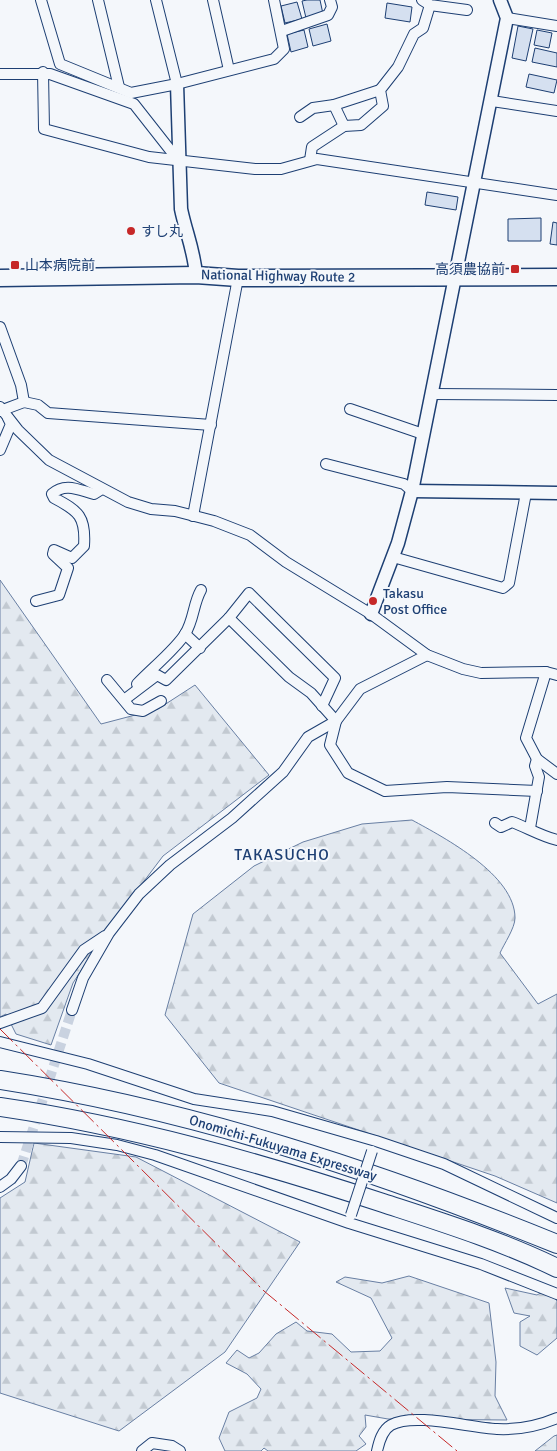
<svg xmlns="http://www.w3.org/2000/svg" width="557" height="1451" viewBox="0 0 557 1451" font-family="Signika,'Noto Sans JP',sans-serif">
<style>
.forest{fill:url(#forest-firs);stroke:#687fa3}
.building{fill:#d5e0f0;stroke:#1d3f73}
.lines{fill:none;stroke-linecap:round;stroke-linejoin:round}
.minor-tunnel{stroke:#c9d2e0;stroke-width:10;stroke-dasharray:10 5;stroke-linecap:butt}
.minor-casing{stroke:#1d3f73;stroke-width:12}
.tertiary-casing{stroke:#1d3f73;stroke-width:15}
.trunk-casing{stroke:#1d3f73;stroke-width:19}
.motorway-casing{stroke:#1d3f73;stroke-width:20}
.minor{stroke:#f4f7fb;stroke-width:10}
.tertiary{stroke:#f4f7fb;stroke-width:12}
.trunk{stroke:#f4f7fb;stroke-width:16}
.motorway{stroke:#f4f7fb;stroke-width:18}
.minor-bridge-casing{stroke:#1d3f73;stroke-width:12;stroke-linecap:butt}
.minor-bridge{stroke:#f4f7fb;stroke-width:10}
.power{stroke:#c62828;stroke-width:1;stroke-dasharray:18 4 2.5 4;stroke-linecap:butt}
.poi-dot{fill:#c62828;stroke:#f4f7fb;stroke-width:2}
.labels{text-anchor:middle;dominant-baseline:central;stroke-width:4;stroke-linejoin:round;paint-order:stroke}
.poi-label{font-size:14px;fill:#1d3f73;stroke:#f4f7fb;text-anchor:start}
.street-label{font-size:14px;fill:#1d3f73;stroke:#f4f7fb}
.quarter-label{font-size:16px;letter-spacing:1px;fill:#1d3f73;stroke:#f4f7fb}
</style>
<defs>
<pattern id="forest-firs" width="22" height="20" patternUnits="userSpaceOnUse" patternTransform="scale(1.25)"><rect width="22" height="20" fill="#e3e9f0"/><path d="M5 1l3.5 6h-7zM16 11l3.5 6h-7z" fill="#c2c9d1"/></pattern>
</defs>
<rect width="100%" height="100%" fill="#f4f7fb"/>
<g class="forest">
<polygon points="0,580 101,724 158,709 195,685 269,775 163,856 108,929 73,983 51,1045 16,1034 6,1014 0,1017"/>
<path d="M 412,820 C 445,838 515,875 515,918 C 515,928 504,944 500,953 L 538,1004 L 557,994 L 557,1203 L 495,1176 L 219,1083 L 165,1015 L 193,914 L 254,866 L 303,842 L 362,824 Z"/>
<polygon points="34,1143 136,1157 300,1242 225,1352 119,1431 0,1393 0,1198 25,1182"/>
<polygon points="409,1276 489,1303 496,1362 495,1396 507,1420 388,1419 365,1415 366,1427 359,1436 366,1444 356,1451 268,1451 264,1448 261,1451 225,1451 219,1438 229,1412 257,1398 261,1389 247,1374 226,1363 237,1350 249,1358 259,1353 276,1334 296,1322 307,1331 332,1334 351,1352 380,1351 392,1338 371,1298 336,1282 345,1277 382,1283"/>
<polygon points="505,1288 537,1295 546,1290 557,1301 557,1338 537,1355 520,1346 520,1322 530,1316 514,1313"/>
<polygon points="557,1435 557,1451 535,1451 554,1436"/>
</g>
<g class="building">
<polygon points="307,0 320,0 323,14 306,18 302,1"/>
<polygon points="297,2 302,19 285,23 281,6"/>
<polygon points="387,3 412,7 410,22 385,18"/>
<polygon points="327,24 331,41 313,46 309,29"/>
<polygon points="518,26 533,29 526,61 512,58"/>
<polygon points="304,30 308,47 291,52 287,34"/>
<polygon points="537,30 552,33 549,48 534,45"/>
<polygon points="535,48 557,53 557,67 532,62"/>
<polygon points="529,74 557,80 554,93 526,87"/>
<polygon points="427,192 458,197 456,210 425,205"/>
<polygon points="541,218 541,241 508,241 508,219"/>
<polygon points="553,222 557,223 557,245 550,244"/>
</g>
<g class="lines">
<polyline class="minor-tunnel" points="21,1166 72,1010"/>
<defs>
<g id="minor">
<polyline points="41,0 60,64 131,93 177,84 274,59 284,49 274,0"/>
<polyline points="98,0 119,87"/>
<polyline points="156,0 177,84"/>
<polyline points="213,0 229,70"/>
<polyline points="422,0 430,5 467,10"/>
<polyline points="507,18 557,26"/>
<polyline points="282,31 328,15 332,7 330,0"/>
<polyline points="43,72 44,129 149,157 255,169 281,169 317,159 557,195"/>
<polyline points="0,74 50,74 134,104 178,160"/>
<polyline points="492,101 557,111"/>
<polyline points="334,105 344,126"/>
<polyline points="300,117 313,108 334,105 380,90"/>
<polyline points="310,160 312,147 344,126 361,125 383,106 380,90 398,67 414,34 423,28 430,5"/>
<polyline points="0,327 21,385 24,402 0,411"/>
<polyline points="432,394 557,395"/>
<polyline points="24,402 38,405 48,413 211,425"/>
<polyline points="0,407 18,430 49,460 128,502 151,509 175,511 214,521 250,535 286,562 371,614 427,655 463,669 481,673 546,672 557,675"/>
<polyline points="350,409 423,434"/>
<polyline points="0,450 11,424 8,418"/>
<polyline points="326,464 404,484 412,491"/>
<polyline points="193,516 238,278"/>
<polyline points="393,557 503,588 509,583 526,493"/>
<path d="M 36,601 L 59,595 L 68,568 L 53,554 L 54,550 L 72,558 L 84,546 C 86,517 79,511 54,498 L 52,494 C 65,482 79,490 94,494 L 102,489"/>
<polyline points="229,618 289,677 311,693 336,721 330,745 348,773 385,791 447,787 537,791"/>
<polyline points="185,634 200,648"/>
<polyline points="546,672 526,738 537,759 557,774"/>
<polyline points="107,680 131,709 143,711 161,701"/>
<path d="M 137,684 C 150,670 176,649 185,634 C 194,620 193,604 201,590"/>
<polyline points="124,700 157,675 166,680 229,618 249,593 335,678 322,706"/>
<path d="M 495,823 L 501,827 L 512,822 C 528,828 541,836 557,840"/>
<polyline points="530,828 539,777 535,766 537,759"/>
<polyline points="72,1010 83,978 109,933 139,894 170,865 232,818 283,772 308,737 336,721 360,689 427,655"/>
<polyline points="0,1023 42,1008 84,950 105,936"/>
<polyline points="0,1042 88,1064 194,1099 272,1111 376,1141 444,1164 557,1218"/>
<polyline points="0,1137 71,1138 117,1145 155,1155 349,1223 481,1264 557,1294"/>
<polyline points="0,1187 11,1179 21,1166"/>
<polyline points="142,1451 152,1443 172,1446 180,1451"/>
<path d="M 377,1451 C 379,1442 382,1430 391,1425 C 414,1412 470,1428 497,1429 C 518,1430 538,1426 557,1418"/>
</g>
<g id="tertiary">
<path d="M 177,84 L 181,209 C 186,233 194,250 196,275"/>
<polyline points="412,491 557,493"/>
<polyline points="371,614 398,543 412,491 507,18 500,0"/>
</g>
<polyline id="trunk" points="0,278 196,275 238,278 557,277"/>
<g id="motorway">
<path d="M 0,1080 C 193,1110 377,1171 557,1244"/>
<path d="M 0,1107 C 130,1126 258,1162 383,1203 C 441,1222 502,1241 557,1268"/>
</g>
</defs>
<use href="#minor" class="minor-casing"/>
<use href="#tertiary" class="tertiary-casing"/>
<use href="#trunk" class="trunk-casing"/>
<use href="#motorway" class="motorway-casing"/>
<use href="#minor" class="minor"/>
<use href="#tertiary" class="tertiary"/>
<use href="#trunk" class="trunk"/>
<use href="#motorway" class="motorway"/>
<defs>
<polyline id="minor-bridge" points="351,1215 372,1151"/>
</defs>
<use href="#minor-bridge" class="minor-bridge-casing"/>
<use href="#minor-bridge" class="minor-bridge"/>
<polyline class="power" points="0,1029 264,1291 457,1451"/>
</g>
<g class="poi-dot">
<circle cx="131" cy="231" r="5"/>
<rect x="10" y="260" width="10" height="10" rx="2.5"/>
<rect x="510" y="264" width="10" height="10" rx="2.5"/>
<circle cx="373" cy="601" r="5"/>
</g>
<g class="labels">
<g class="poi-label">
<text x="141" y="231">すし丸</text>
<text x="25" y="265">山本病院前</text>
<text x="505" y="269" text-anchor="end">高須農協前</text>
<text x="383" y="593">Takasu<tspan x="383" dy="16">Post Office</tspan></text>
</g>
<g class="street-label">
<text transform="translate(278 276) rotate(1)">National Highway Route 2</text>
<text transform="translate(283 1148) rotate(17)">Onomichi-Fukuyama Expressway</text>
</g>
<g class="quarter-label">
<text x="282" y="855">TAKASUCHO</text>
</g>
</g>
</svg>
